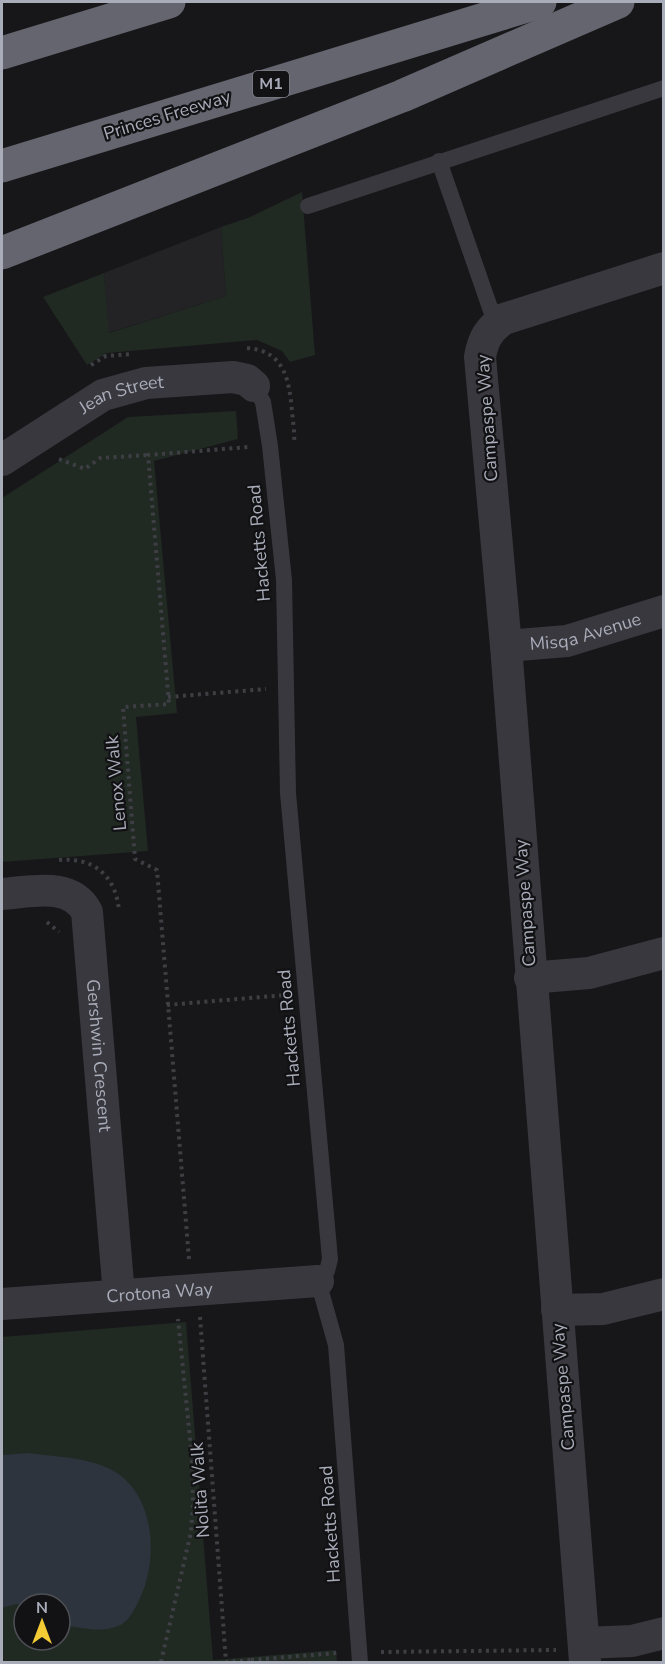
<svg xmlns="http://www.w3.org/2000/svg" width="665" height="1664" viewBox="0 0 665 1664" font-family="'Nunito Sans',sans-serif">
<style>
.built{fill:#232326}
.green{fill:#212923;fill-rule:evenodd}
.water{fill:#2d343d}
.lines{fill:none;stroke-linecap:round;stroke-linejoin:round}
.path{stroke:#3e3f45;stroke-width:4;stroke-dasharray:3 4.5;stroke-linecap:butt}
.lane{stroke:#38383e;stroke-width:16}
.street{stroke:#38383e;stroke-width:32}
.highway{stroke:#64656f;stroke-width:33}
.labels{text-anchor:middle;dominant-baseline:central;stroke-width:4.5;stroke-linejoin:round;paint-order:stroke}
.shield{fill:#121214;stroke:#7c7e88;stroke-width:1.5}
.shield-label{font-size:16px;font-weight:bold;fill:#a9acb9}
.street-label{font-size:18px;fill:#a9acb9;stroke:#121214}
</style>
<rect width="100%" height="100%" fill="#171719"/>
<polygon class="built" points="221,227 226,296 108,333 104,273"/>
<g class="green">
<polygon points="302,192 315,355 290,362 282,351 257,340 107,353 87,365 43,297 104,273 109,333 226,296 221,227 248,218"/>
<polygon points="236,411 238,439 154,461 177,713 136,717 148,851 2,862 2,498 128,417"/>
<path d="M 186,1322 L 213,1660 L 336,1650 L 337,1662 L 2,1662 L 2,1337 ZM 24,1604 L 60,1604 L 60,1640 L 24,1640 Z"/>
</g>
<path class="water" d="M 29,1453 C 55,1457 86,1457 110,1469 C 155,1491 159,1558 140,1598 C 136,1607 130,1619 122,1624 C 105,1634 82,1628 64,1625 L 60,1623 L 60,1604 L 16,1604 L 2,1608 L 2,1455 Z"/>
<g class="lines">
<g class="path">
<path d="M 247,348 C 285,351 289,380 292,411 C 293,422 295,434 294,444"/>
<polyline points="91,365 106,356 132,354"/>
<polyline points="59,459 85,469 100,458 148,455"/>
<polyline points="168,697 266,689"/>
<path d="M 59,860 C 94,857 116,876 119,911"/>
<polyline points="47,922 59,932"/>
<polyline points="167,1005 286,995"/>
<polyline points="189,1259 157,870 135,859 123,707 169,704 148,455 248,447"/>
<polyline points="200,1317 226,1662 251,1660 251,1662"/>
<polyline points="381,1652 556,1650"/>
<polyline points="251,1660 337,1653"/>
<polyline points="161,1662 191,1532 193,1505 192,1459 178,1319"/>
</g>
<g class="lane">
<polyline points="439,161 496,325"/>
<polyline points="308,206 664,88"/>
<polyline points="254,386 263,402 270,446 284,580 288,793 330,1259 327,1271 318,1281 336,1345 360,1662"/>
</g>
<g class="street">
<path id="s1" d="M 2,460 L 103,395 L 146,383 L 233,377 L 247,380 L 254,386"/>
<path id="s2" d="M 506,646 L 567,641 L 664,611"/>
<path id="s3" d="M 2,894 C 31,892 71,881 87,912 L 119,1295"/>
<polyline points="530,978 589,973 664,953"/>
<path id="s4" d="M 2,1304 L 318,1281"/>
<polyline points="557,1310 603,1309 664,1294"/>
<polyline points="584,1643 632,1641 664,1633"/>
<path d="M 585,1662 L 506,646 L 480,357 C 483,339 489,329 504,319 L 664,268"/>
</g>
<g class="highway">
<polyline points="2,53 169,2"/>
<polyline points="2,166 540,2"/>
<polyline points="2,253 402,96 618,2"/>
</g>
</g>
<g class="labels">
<rect class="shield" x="253" y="71" width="36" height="26" rx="4.5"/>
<g class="shield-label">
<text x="271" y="84">M1</text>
</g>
<g class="street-label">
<text transform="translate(167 115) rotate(-17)">Princes Freeway</text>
<text stroke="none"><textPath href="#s1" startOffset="138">Jean Street</textPath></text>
<text transform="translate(487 418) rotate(-94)">Campaspe Way</text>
<text transform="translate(259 543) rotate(-95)">Hacketts Road</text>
<text stroke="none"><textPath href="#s2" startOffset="81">Misqa Avenue</textPath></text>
<text transform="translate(116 783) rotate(-95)">Lenox Walk</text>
<text transform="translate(525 903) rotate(-94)">Campaspe Way</text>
<text transform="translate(289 1028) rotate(-95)">Hacketts Road</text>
<text stroke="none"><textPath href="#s3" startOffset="237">Gershwin Crescent</textPath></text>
<text stroke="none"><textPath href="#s4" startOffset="158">Crotona Way</textPath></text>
<text transform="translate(563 1387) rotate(-95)">Campaspe Way</text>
<text transform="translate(200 1490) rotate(-94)">Nolita Walk</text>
<text transform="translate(330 1524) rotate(-94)">Hacketts Road</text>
</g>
</g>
<rect width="665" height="1664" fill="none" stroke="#a9acb9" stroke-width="6"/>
<g transform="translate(42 1622)"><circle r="28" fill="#121214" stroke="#4e5056" stroke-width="1.5"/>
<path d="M0-4.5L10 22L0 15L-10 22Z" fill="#f2cb35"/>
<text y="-9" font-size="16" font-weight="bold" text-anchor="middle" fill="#a9acb9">N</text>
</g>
</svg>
